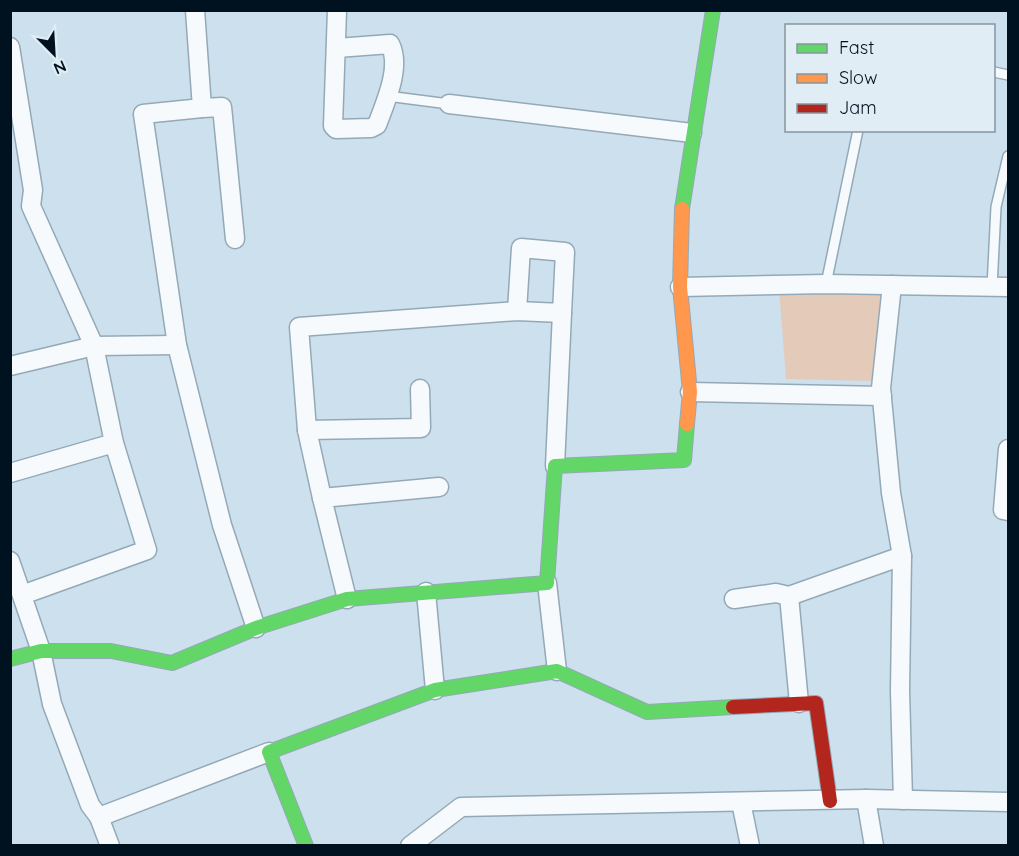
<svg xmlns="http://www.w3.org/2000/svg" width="1019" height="856" viewBox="0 0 1019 856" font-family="Quicksand,sans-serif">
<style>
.green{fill:#e4cbb9}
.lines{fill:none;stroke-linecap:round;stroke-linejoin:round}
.lane-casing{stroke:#94a9b7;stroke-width:12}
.street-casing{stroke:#94a9b7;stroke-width:21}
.fast-casing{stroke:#94a9b7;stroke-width:16}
.slow-casing{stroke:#94a9b7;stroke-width:16}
.jam-casing{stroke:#94a9b7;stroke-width:16}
.lane{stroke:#f7fafc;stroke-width:9}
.street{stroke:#f7fafc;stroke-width:18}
.fast{stroke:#63d668;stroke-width:14}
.slow{stroke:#ff974d;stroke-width:14}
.jam{stroke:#b3261e;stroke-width:14}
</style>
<rect width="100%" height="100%" fill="#cce0ee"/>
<polygon class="green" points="779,289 885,290 873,381 786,379"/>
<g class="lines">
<defs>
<g id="lane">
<polyline points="994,72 1008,75"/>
<polyline points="387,96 449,104"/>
<polyline points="826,284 858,130"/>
<polyline points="992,287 996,207 1008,156"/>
</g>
<g id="street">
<polyline points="195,10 202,108 143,114 177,345 222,525 256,628"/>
<polyline points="10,47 33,190 31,206 94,346 177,345"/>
<path d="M 337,48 L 390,44 C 402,67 385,103 377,125 L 371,128 L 336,129 L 333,126 L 337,10"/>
<polyline points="449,104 692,133"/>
<polyline points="202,108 222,107 235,239"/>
<polyline points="892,285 881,388 891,493 902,556 900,691 903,800"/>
<polyline points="680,287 826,284 1008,287"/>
<polyline points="10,366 94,346 114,443 10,473"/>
<polyline points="690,392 882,396"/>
<polyline points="307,430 421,428 420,389"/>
<polyline points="1008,449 1003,510 1008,511"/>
<polyline points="555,466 562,313"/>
<polyline points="322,498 307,430 299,327 517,311 521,248 565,252 562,313 517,311"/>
<polyline points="10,561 41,651 52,704 90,805 99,817 110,846"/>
<polyline points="547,583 557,671"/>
<polyline points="426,592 435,690"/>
<polyline points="22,595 147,550 114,443"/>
<polyline points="789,596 799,703"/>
<polyline points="347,599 322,498 439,487"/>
<polyline points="734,599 776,593 789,596 902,556"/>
<polyline points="866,799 1008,802"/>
<polyline points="741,802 750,846"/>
<polyline points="99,817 269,752"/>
<polyline points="410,846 461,807 866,799 874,846"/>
</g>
<g id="fast">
<polyline points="682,209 713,10"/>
<polyline points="10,659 41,651 111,651 172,663 256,628 347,599 547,583 555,466 684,460 687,424"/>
<polyline points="306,846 269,752 435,690 557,671 647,712 733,707"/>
</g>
<polyline id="slow" points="682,209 680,287 690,392 687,424"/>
<polyline id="jam" points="733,707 816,703 830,801"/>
</defs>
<use href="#lane" class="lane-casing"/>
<use href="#street" class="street-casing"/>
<use href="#fast" class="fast-casing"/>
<use href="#slow" class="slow-casing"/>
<use href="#jam" class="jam-casing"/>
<use href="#lane" class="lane"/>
<use href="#street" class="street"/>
<use href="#fast" class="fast"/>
<use href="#slow" class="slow"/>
<use href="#jam" class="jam"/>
</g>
<rect width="1019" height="856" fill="none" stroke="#00111f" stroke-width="24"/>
<rect x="785" y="24" width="210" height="108" fill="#e0edf5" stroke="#86959f" stroke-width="1.5"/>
<rect x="797" y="44" width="30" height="9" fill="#63d668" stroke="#86959f" stroke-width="1.5"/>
<text x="839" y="54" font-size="18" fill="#00111f">Fast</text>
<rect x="797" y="74" width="30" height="9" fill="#ff974d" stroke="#86959f" stroke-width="1.5"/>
<text x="839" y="84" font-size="18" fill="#00111f">Slow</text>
<rect x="797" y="104" width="30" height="9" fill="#b3261e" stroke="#86959f" stroke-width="1.5"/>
<text x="839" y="114" font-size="18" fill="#00111f">Jam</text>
<g transform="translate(54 54) rotate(156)" stroke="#e0edf5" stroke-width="4.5" paint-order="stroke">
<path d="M0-4.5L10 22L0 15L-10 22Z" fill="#00111f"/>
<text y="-9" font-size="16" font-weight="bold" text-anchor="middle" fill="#00111f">N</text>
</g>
</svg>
